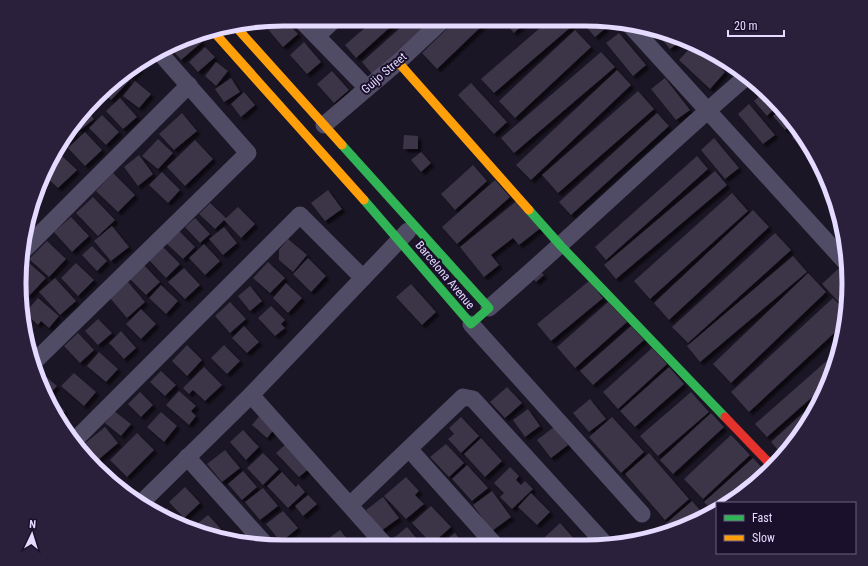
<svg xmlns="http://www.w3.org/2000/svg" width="868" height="566" viewBox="0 0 868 566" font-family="'Roboto Condensed',sans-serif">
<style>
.building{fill:#3b3446;filter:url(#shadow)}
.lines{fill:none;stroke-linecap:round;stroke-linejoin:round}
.street{stroke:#514c65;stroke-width:17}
.fast{stroke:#30b455;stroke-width:9}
.slow{stroke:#ff9f0a;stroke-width:9}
.jam{stroke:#e5322d;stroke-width:9}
.labels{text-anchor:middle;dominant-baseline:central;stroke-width:4;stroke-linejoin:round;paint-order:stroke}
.street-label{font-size:12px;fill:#e5daff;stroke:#1a102b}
.rim{fill:none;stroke:#e5daff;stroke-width:5}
</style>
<defs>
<filter id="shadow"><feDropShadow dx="3.5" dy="3.5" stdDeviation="1" flood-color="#0009"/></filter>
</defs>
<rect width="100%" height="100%" fill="#1b1625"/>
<g class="building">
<polygon points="284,19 298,34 283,47 266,27 274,20"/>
<polygon points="374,20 398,20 356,58 345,45"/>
<polygon points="409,20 431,20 372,74 362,62"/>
<polygon points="456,20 488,20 437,69 422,53"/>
<polygon points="503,20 527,21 514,33"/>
<polygon points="548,21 567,21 572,26 494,93 481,79"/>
<polygon points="581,21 600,21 606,28 595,37"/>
<polygon points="575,30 591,47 515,118 499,101"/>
<polygon points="655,31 684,39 670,49"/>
<polygon points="619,33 646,65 633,76 606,43"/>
<polygon points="195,34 202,42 181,60 170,47"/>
<polygon points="304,42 321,62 307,74 290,55"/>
<polygon points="694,44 725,72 710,89 679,60"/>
<polygon points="205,47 215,57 198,72 189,62"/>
<polygon points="601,52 615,67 514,153 501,138"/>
<polygon points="216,62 228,71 216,86 205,76"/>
<polygon points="136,64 140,69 132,78 126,73"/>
<polygon points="617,70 631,85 531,180 516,165"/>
<polygon points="332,71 349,90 334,103 317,84"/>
<polygon points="123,76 129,81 111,100 104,94"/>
<polygon points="231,78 240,92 224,102 215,89"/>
<polygon points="665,78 690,110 676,120 651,89"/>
<polygon points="135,81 151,94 139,108 123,96"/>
<polygon points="471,83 507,122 494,134 458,95"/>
<polygon points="638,91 654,109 558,193 542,175"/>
<polygon points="765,91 778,105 767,116 754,101"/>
<polygon points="244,92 255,105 241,117 231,104"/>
<polygon points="120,98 137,117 123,129 106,111"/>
<polygon points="749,104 775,135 763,144 738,114"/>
<polygon points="782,109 794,122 785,130 773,116"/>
<polygon points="87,110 94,119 79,131 73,123"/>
<polygon points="182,113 197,131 174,150 159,134"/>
<polygon points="657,113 669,126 571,215 559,202"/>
<polygon points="102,115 119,132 106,145 89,128"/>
<polygon points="71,128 76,133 60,148 60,147"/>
<polygon points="799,130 812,150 807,155 792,137"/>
<polygon points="85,132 102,150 85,166 68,148"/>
<polygon points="404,135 418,136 418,149 403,149"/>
<polygon points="714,138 739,168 725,179 701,150"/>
<polygon points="158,139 173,153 158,169 142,156"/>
<polygon points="195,140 213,159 185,186 167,167"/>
<polygon points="421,152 431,163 421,172 411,160"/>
<polygon points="139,155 153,174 138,186 124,167"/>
<polygon points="815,155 822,166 825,175 810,159"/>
<polygon points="62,156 77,170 58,188 45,176 48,170"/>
<polygon points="697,156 708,169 606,260 595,247"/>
<polygon points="473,165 487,181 455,210 441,194"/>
<polygon points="715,171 727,185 616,279 604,265"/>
<polygon points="162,172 180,190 168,203 149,185"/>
<polygon points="113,173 135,195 118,212 96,191"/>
<polygon points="495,180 510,197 457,244 442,227"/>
<polygon points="328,190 342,209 325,221 311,203"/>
<polygon points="732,193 748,211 650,299 634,281"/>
<polygon points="93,197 115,220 98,236 76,213"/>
<polygon points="519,199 542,227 519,245 513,238 491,255 499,265 484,277 460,247"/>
<polygon points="210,203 226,218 238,207 255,224 241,238 224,220 215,229 199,214"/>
<polygon points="753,210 769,227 669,320 654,303"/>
<polygon points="71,217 89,236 72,252 54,232"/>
<polygon points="195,218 210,234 200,243 185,227"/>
<polygon points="112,226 129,247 111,261 94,241"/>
<polygon points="224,227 237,243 223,255 209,239"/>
<polygon points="179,231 195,247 183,259 166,243"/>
<polygon points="775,233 791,250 688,343 672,327"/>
<polygon points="288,239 307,255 293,272 279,260 279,250"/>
<polygon points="47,241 66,259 49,277 29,259"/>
<polygon points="204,244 220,261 205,275 189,258"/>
<polygon points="92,246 107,261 97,271 82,255"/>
<polygon points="162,246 180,264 166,278 149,260"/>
<polygon points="793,256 807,272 700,362 687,346"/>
<polygon points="308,258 326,276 311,292 293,274"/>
<polygon points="28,262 46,278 29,296 22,290 20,270"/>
<polygon points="268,262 285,278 270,293 253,278"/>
<polygon points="76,263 94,280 78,296 61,278"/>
<polygon points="143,264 160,282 146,295 129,278"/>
<polygon points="184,268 200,285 185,299 168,282"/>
<polygon points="537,268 544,275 536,282 529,275"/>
<polygon points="839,268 848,278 847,311 822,284"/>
<polygon points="808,273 826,292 731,383 713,364"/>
<polygon points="55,278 76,301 60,315 39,292"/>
<polygon points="589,281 603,298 551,341 537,324"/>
<polygon points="128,282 145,302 127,318 110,298"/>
<polygon points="286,283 302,298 288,313 273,298"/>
<polygon points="411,284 436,312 422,325 396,297"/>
<polygon points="161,285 178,301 166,314 149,298"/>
<polygon points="250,286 262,301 250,311 238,296"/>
<polygon points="38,298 59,316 49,328 41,321 38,325 25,313"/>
<polygon points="833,298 847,313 845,323 749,412 731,392"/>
<polygon points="230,302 246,319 230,333 215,316"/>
<polygon points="608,302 627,322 575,368 557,347"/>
<polygon points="271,306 285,320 281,324 285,328 275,336 258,318"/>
<polygon points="141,309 156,324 141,339 126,324"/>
<polygon points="98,319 112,333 98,345 85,331"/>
<polygon points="244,326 259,342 247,353 232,338"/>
<polygon points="631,326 644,340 593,385 580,371"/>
<polygon points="121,331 136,348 124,359 109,343"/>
<polygon points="78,333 94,350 80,363 64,346"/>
<polygon points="187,345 202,360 187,376 172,361"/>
<polygon points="224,345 240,361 227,374 211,358"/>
<polygon points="652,348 667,364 618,409 603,392"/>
<polygon points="839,350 835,368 827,384 767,437 755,424"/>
<polygon points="99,352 118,369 106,382 87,366"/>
<polygon points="204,367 222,385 205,401 193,390 189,394 183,388"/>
<polygon points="669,367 684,384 635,427 620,411"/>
<polygon points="36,368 57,386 47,397 35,369"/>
<polygon points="161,371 176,385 165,396 150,382"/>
<polygon points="74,373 96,392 84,406 61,386"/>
<polygon points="507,387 522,403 505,418 490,402"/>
<polygon points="179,391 196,406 191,411 196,416 189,425 166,405"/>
<polygon points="140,392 153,405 141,417 128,404"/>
<polygon points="691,392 709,412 658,456 640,436"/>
<polygon points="823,395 814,415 784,457 771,442"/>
<polygon points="52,398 65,411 60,415 67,423 63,426 54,415 48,401"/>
<polygon points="590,399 606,419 589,432 573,413"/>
<polygon points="528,409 540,426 525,437 513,420"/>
<polygon points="114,411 131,424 121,436 105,423"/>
<polygon points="161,412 177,426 164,442 147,427"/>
<polygon points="711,413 724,427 673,474 660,460"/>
<polygon points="261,414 276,427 267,438 252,425"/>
<polygon points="461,417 479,436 461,453 448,439 454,434 449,428"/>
<polygon points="612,417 644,452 621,473 589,437"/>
<polygon points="105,427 118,443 98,460 84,444"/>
<polygon points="554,427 568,445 551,458 537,440"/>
<polygon points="243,430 259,447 246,460 230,442"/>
<polygon points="137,433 154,450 127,477 110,460"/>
<polygon points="731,435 750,455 703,499 684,479"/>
<polygon points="481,438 502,461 485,477 464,454"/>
<polygon points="288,442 311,467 299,477 276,453"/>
<polygon points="446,444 464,463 449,477 430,457"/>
<polygon points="225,450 240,468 222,482 207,464"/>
<polygon points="263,453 279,469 263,485 247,468"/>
<polygon points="649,453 689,499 665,520 625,474"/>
<polygon points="753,458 766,472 736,499 729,503 717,503 717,510 714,512 704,502"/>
<polygon points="467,465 488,488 472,501 452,479"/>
<polygon points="510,467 519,476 516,480 521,485 525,481 533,489 512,509 500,497 504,493 494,483"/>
<polygon points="243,471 257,487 242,500 228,484"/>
<polygon points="282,472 296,487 298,484 305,492 288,508 267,486"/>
<polygon points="406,477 419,491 415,495 424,504 406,519 384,496"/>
<polygon points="185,487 200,503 184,518 169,502"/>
<polygon points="263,488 278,506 260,520 245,502"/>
<polygon points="492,491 511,517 492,531 473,505"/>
<polygon points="531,493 550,512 537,525 518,507"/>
<polygon points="308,495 317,504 303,516 295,506"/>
<polygon points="383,497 399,518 381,531 366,510"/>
<polygon points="692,501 706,517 659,536 656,532"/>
<polygon points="431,506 451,527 432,544 412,523"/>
<polygon points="167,508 183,527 160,513"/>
<polygon points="283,511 298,528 281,542 266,524"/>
<polygon points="208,515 221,529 213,535 191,529"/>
<polygon points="560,523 577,542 572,546 552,546 544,538"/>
<polygon points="407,527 423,546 394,545 390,541"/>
<polygon points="340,530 352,545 323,545 322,543"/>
<polygon points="455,533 465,546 438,546"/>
<polygon points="228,535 233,540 225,538"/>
<polygon points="301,537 308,545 291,545"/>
</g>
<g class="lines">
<g class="street">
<polyline points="300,19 367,88"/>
<polyline points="629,24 848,265"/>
<polyline points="317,36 335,19"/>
<polyline points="324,125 398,62 443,20"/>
<polyline points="22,252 189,85"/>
<path d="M 489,308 C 576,233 659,152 746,77"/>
<polyline points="471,324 642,514"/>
<polyline points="33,363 248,153 159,52"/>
<polyline points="251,395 385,545"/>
<polyline points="75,440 300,215 363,278"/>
<polyline points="410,450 496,546"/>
<polyline points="187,457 266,545"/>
<polyline points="142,502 251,395 408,231"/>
<polyline points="350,505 463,397 473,399 607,546"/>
</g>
<g class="fast">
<polyline points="342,145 489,308 471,324 364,200"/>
<polyline points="529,210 561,246 725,417"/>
</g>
<g class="slow">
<polyline points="236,27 342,145"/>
<polyline points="213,31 364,200"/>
<polyline points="398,62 529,210"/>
</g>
<polyline class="jam" points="725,417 773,467"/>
</g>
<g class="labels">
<g class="street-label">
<text transform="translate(384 73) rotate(-41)">Guijo Street</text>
<text transform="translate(445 275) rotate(50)">Barcelona Avenue</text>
</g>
</g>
<path d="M0 0H868V566H0ZM283 26H585A257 257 0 0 1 842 283V283A257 257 0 0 1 585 540H283A257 257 0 0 1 26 283V283A257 257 0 0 1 283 26Z" fill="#2a203c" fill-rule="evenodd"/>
<path class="rim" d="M283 26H585A257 257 0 0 1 842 283V283A257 257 0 0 1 585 540H283A257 257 0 0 1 26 283V283A257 257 0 0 1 283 26Z"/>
<rect x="716" y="502" width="140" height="52" fill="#1a102b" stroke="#6b6180"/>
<rect x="724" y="515" width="20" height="6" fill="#30b455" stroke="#6b6180"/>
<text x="752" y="522" font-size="12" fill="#e5daff">Fast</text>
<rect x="724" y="535" width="20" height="6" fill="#ff9f0a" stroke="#6b6180"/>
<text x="752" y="542" font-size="12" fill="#e5daff">Slow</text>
<g transform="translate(32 534) rotate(4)" stroke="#1a102b" stroke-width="3" paint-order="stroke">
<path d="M0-3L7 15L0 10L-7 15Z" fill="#e5daff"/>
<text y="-6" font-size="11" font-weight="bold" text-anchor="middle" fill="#e5daff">N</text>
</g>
<path d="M728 30v6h56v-6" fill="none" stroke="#e5daff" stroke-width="2"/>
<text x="734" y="30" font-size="12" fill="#e5daff" stroke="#1a102b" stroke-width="3" paint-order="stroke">20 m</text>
</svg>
